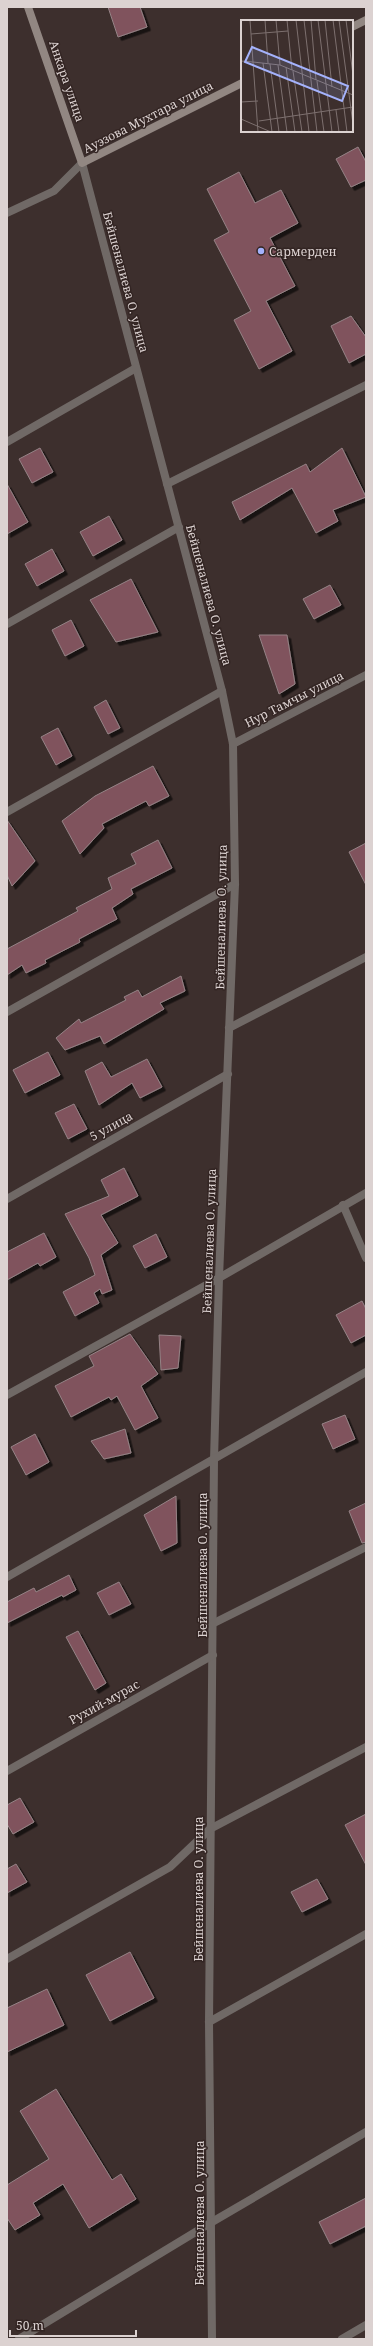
<svg xmlns="http://www.w3.org/2000/svg" width="373" height="2346" viewBox="0 0 373 2346" font-family="'Noto Serif',serif">
<style>
.building{fill:#80535d;stroke:#958386;filter:url(#shadow)}
.lines{fill:none;stroke-linecap:round;stroke-linejoin:round}
.minor{stroke:#706966;stroke-width:8}
.secondary{stroke:#928782;stroke-width:8}
.poi-dot{fill:#a4b2fc;stroke:#332523;stroke-width:1.5}
.labels{text-anchor:middle;dominant-baseline:central;stroke-width:3;stroke-linejoin:round;paint-order:stroke}
.street-label{font-size:12px;fill:#dcd2d1;stroke:#332523}
.poi-label{font-size:12px;fill:#dcd2d1;stroke:#332523;text-anchor:start}
.inset-road{fill:none;stroke:#7d706f;stroke-width:1}
.view{fill:#a4b2fc;fill-opacity:0.15;stroke:#a4b2fc;stroke-width:2}
.inset-edge{fill:none;stroke:#dcd2d1;stroke-width:2}
</style>
<defs>
<filter id="shadow"><feDropShadow dx="3.5" dy="3.5" stdDeviation="0" flood-color="#0009"/></filter>
</defs>
<rect width="100%" height="100%" fill="#3d2f2d"/>
<g class="building">
<polygon points="108,7 140,7 147,27 118,37"/>
<polygon points="358,147 366,162 366,180 351,187 336,159"/>
<polygon points="239,172 255,203 281,190 298,223 270,238 295,286 266,301 292,351 259,369 234,320 251,311 214,240 229,232 207,189"/>
<polygon points="351,316 366,337 366,354 349,363 331,326"/>
<polygon points="40,448 53,472 32,483 19,459"/>
<polygon points="342,448 366,497 333,510 338,521 316,533 292,488 240,520 232,502 306,464 310,472"/>
<polygon points="7,484 28,522 7,534"/>
<polygon points="109,516 122,540 93,556 80,532"/>
<polygon points="52,549 64,571 37,586 25,564"/>
<polygon points="131,579 158,632 116,642 90,600"/>
<polygon points="330,585 341,605 314,619 303,599"/>
<polygon points="71,620 84,646 65,656 52,630"/>
<polygon points="259,635 287,635 295,684 279,694"/>
<polygon points="106,700 120,728 108,734 94,707"/>
<polygon points="58,728 72,756 56,765 41,737"/>
<polygon points="153,766 169,796 149,806 146,801 102,824 104,828 80,854 62,821 95,796"/>
<polygon points="7,820 35,861 12,886 7,875"/>
<polygon points="158,840 172,868 131,889 133,894 112,908 117,919 79,939 80,942 45,960 46,963 26,973 22,965 7,975 7,949 78,911 76,908 112,889 108,878 136,864 131,854"/>
<polygon points="366,843 366,885 349,852"/>
<polygon points="181,976 185,991 160,1003 164,1009 104,1044 100,1036 65,1050 56,1038 79,1019 81,1023 126,1000 124,997 138,990 142,997"/>
<polygon points="48,1052 60,1075 25,1093 13,1070"/>
<polygon points="147,1059 162,1087 140,1098 132,1083 99,1105 85,1071 102,1062 111,1077"/>
<polygon points="74,1104 87,1129 68,1139 55,1113"/>
<polygon points="124,1168 138,1196 101,1215 118,1243 101,1255 112,1290 102,1294 100,1289 94,1293 99,1303 75,1316 63,1292 95,1275 89,1258 65,1214 109,1196 101,1180"/>
<polygon points="44,1233 56,1257 40,1266 38,1263 7,1280 7,1252"/>
<polygon points="156,1234 167,1257 145,1268 133,1246"/>
<polygon points="362,1301 366,1309 366,1335 351,1343 336,1315"/>
<polygon points="130,1334 158,1374 141,1386 158,1418 135,1430 117,1396 111,1400 109,1397 71,1417 55,1386 94,1366 89,1356"/>
<polygon points="159,1335 181,1336 178,1368 161,1370"/>
<polygon points="345,1415 355,1439 333,1449 322,1424"/>
<polygon points="125,1429 131,1453 104,1459 91,1441"/>
<polygon points="35,1434 49,1462 26,1475 11,1447"/>
<polygon points="176,1496 177,1543 161,1551 144,1515"/>
<polygon points="366,1503 366,1542 362,1543 349,1511"/>
<polygon points="69,1575 76,1590 63,1597 62,1595 7,1623 7,1602 34,1588 36,1592"/>
<polygon points="119,1582 131,1604 109,1615 97,1593"/>
<polygon points="78,1631 106,1683 95,1690 66,1637"/>
<polygon points="20,1798 34,1822 13,1834 7,1824 7,1805"/>
<polygon points="366,1814 366,1865 345,1825"/>
<polygon points="16,1864 27,1882 7,1893 7,1869"/>
<polygon points="317,1879 328,1899 302,1912 291,1892"/>
<polygon points="130,1952 154,1998 110,2021 86,1975"/>
<polygon points="47,1989 64,2025 7,2052 7,2008"/>
<polygon points="56,2089 112,2180 121,2174 136,2199 89,2228 63,2184 33,2203 40,2215 15,2230 7,2218 7,2185 49,2159 20,2111"/>
<polygon points="366,2198 366,2226 330,2244 319,2222"/>
</g>
<g class="lines">
<g class="minor">
<polyline points="7,213 54,191 82,163 222,691 233,744 235,884 219,1278 214,1460 209,2022 212,2339"/>
<polyline points="7,442 136,368"/>
<polyline points="167,484 366,385"/>
<polyline points="7,624 179,527"/>
<polyline points="233,744 366,675"/>
<polyline points="7,812 222,691"/>
<polyline points="7,1012 235,884"/>
<polyline points="229,1028 366,957"/>
<polyline points="7,1199 228,1074"/>
<polyline points="343,1205 366,1258"/>
<polyline points="7,1395 219,1278 366,1193"/>
<polyline points="7,1577 366,1372"/>
<polyline points="214,1623 366,1547"/>
<polyline points="7,1771 213,1655"/>
<polyline points="7,1959 170,1867 210,1829 366,1747"/>
<polyline points="209,2022 366,1934"/>
<polyline points="19,2339 212,2222 366,2132"/>
<polyline points="342,2339 366,2325"/>
</g>
<g class="secondary">
<polyline points="28,7 82,163 242,83"/>
<polyline points="352,27 366,20"/>
</g>
</g>
<circle class="poi-dot" cx="261" cy="251" r="4"/>
<g class="labels">
<g class="street-label">
<text transform="translate(67 81) rotate(71)">Анкара улица</text>
<text transform="translate(148 117) rotate(-27)">Ауэзова Мухтара улица</text>
<text transform="translate(126 282) rotate(75)">Бейшеналиева О. улица</text>
<text transform="translate(209 595) rotate(75)">Бейшеналиева О. улица</text>
<text transform="translate(294 699) rotate(-27)">Нур Тамчы улица</text>
<text transform="translate(221 917) rotate(-89)">Бейшеналиева О. улица</text>
<text transform="translate(111 1126) rotate(-29)">5 улица</text>
<text transform="translate(209 1241) rotate(-88)">Бейшеналиева О. улица</text>
<text transform="translate(202 1565) rotate(-90)">Бейшеналиева О. улица</text>
<text transform="translate(104 1702) rotate(-29)">Рухий-мурас</text>
<text transform="translate(198 1889) rotate(-90)">Бейшеналиева О. улица</text>
<text transform="translate(199 2213) rotate(-90)">Бейшеналиева О. улица</text>
</g>
<g class="poi-label">
<text x="269" y="251">Сармерден</text>
</g>
</g>
<g transform="translate(241 20)">
<rect width="112" height="112" fill="#3d2f2d"/>
<path class="inset-road" d="M 24,0 L 27,43M 35,0 L 39,45M 46,0 L 51,50M 55,0 L 68,112M 63,0 L 76,112M 70,0 L 75,60M 77,0 L 91,112M 84,0 L 91,67M 92,0 L 106,112M 98,0 L 112,104M 105,0 L 112,55M 10,14 L 47,11M 0,41 L 12,42 L 9,0M 22,43 L 31,112M 29,44 L 38,112M 37,45 L 46,112M 45,47 L 54,112M 52,51 L 61,112M 76,61 L 83,112M 0,82 L 17,81M 95,90 L 98,112M 0,99 L 30,112M 18,101 L 112,87M 17,112 L 12,42 L 39,45 L 112,75"/>
<path class="view" d="M 11,27 L 107,66 L 101,81 L 4,42 Z"/>
<rect width="112" height="112" class="inset-edge"/>
</g>
<rect width="373" height="2346" fill="none" stroke="#dcd2d1" stroke-width="16"/>
<path d="M10 2330v6h126v-6" fill="none" stroke="#dcd2d1" stroke-width="2"/>
<text x="16" y="2330" font-size="12" fill="#dcd2d1" stroke="#332523" stroke-width="3" paint-order="stroke">50 m</text>
</svg>
